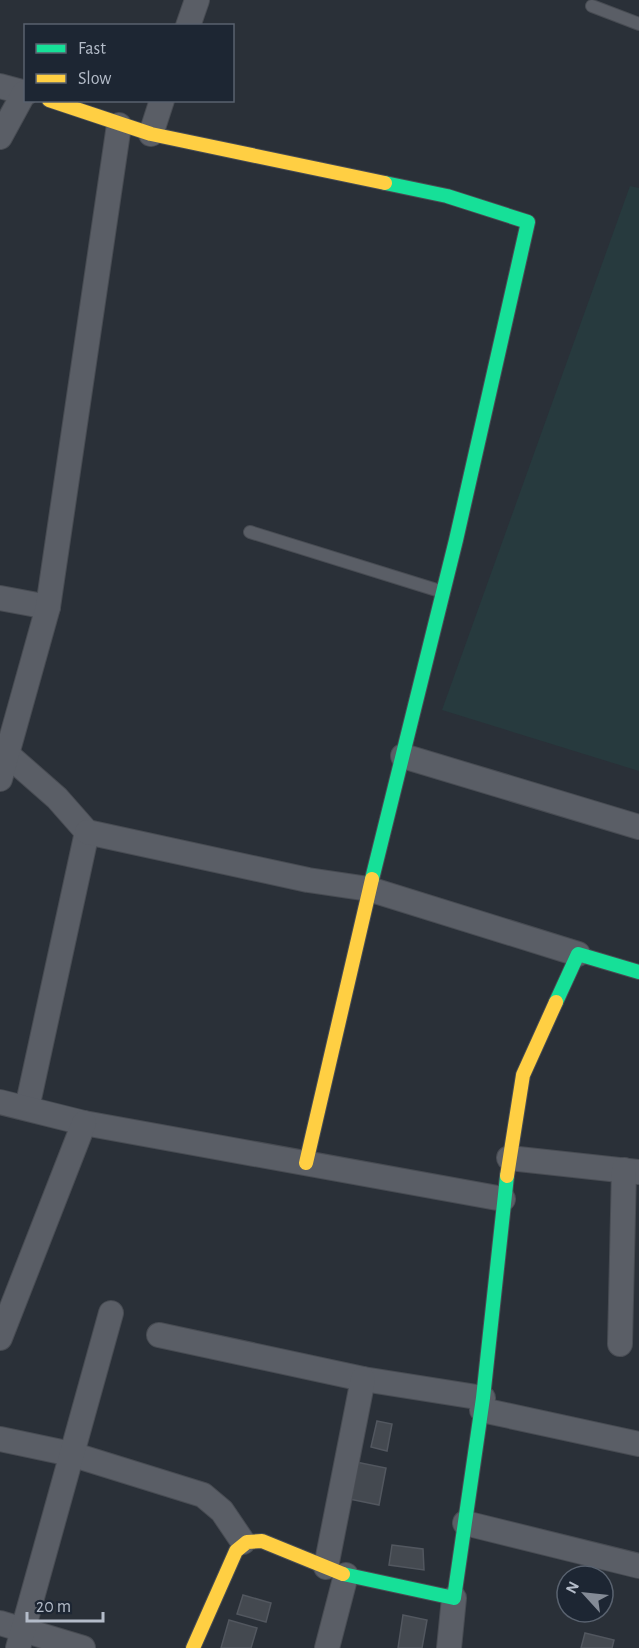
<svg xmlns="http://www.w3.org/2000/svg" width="639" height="1648" viewBox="0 0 639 1648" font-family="'Alegreya Sans',sans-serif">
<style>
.green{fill:#273a3e}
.building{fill:#444950;stroke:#52575f;stroke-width:1.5}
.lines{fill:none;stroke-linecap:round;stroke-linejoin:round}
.lane-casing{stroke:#484c53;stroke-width:14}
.street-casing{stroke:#484c53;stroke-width:26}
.fast-casing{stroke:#484c53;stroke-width:16}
.slow-casing{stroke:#484c53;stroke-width:16}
.lane{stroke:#5a5e66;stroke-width:12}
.street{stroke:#5a5e66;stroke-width:24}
.fast{stroke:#16e098;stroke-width:14}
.slow{stroke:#ffcf43;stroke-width:14}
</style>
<rect width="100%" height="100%" fill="#2a3038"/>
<polygon class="green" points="630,186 639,188 639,771 442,710"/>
<g class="building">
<polygon points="377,1421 392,1424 387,1451 371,1447"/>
<polygon points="356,1462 386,1468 379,1505 349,1499"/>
<polygon points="392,1545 423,1549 424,1570 389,1565"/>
<polygon points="243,1595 271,1603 266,1622 237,1614"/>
<polygon points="403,1615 427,1620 422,1648 398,1648"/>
<polygon points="229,1620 257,1628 251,1648 221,1648"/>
<polygon points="585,1633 614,1640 612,1648 581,1648"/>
</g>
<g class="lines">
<defs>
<g id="lane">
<polyline points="592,6 639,24"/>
<polyline points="250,532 443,592"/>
</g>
<g id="street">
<polyline points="188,26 197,0"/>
<polyline points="0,86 26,93"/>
<polyline points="151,134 162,100"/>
<polyline points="0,137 24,93"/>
<polyline points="0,598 48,607"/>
<polyline points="0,753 8,755 57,798 87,832 27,1108"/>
<polyline points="403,756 639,827"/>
<polyline points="0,779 48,607 119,125"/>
<polyline points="87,832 308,880 369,889 578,954"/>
<polyline points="0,1102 84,1123 503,1199"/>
<polyline points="509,1158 638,1172"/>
<polyline points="159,1335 363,1379 483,1398"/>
<polyline points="0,1338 84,1123"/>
<polyline points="620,1344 624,1170"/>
<polyline points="482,1410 639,1444"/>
<polyline points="0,1439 71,1454 203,1495 222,1511 243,1542"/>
<polyline points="465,1523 639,1566"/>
<polyline points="326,1567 363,1379"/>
<polyline points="0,1623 83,1648"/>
<polyline points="18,1648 111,1313"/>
<polyline points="327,1648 346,1575"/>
<polyline points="449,1648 454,1598"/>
</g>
<g id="fast">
<polyline points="372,879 456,540 528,222 447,196 385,183"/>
<polyline points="556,1002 578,954 639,972"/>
<polyline points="343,1574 454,1598 483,1398 507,1176"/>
</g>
<g id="slow">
<polyline points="49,100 151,134 385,183"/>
<polyline points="306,1163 372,879"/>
<polyline points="507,1176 523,1075 556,1002"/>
<polyline points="193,1648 236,1551 247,1542 262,1541 343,1574"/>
</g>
</defs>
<use href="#lane" class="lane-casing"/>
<use href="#street" class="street-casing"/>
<use href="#fast" class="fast-casing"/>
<use href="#slow" class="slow-casing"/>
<use href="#lane" class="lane"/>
<use href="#street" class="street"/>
<use href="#fast" class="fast"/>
<use href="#slow" class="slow"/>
</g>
<rect x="24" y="24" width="210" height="78" fill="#1d2633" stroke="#59626f" stroke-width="1.5"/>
<rect x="36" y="44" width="30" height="9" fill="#16e098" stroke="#59626f" stroke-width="1.5"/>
<text x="78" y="54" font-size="18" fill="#b4bcc9">Fast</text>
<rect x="36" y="74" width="30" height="9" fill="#ffcf43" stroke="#59626f" stroke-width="1.5"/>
<text x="78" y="84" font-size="18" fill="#b4bcc9">Slow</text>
<g transform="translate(585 1594) rotate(297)"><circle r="28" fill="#1d2633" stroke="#59626f" stroke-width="1.5"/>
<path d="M0-4.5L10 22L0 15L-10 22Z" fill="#848b96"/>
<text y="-9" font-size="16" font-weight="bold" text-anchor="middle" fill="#b4bcc9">N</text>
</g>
<path d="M27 1612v9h76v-9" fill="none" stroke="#b4bcc9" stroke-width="3"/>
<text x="36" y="1612" font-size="18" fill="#b4bcc9" stroke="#1d2633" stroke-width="4.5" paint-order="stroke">20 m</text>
</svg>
